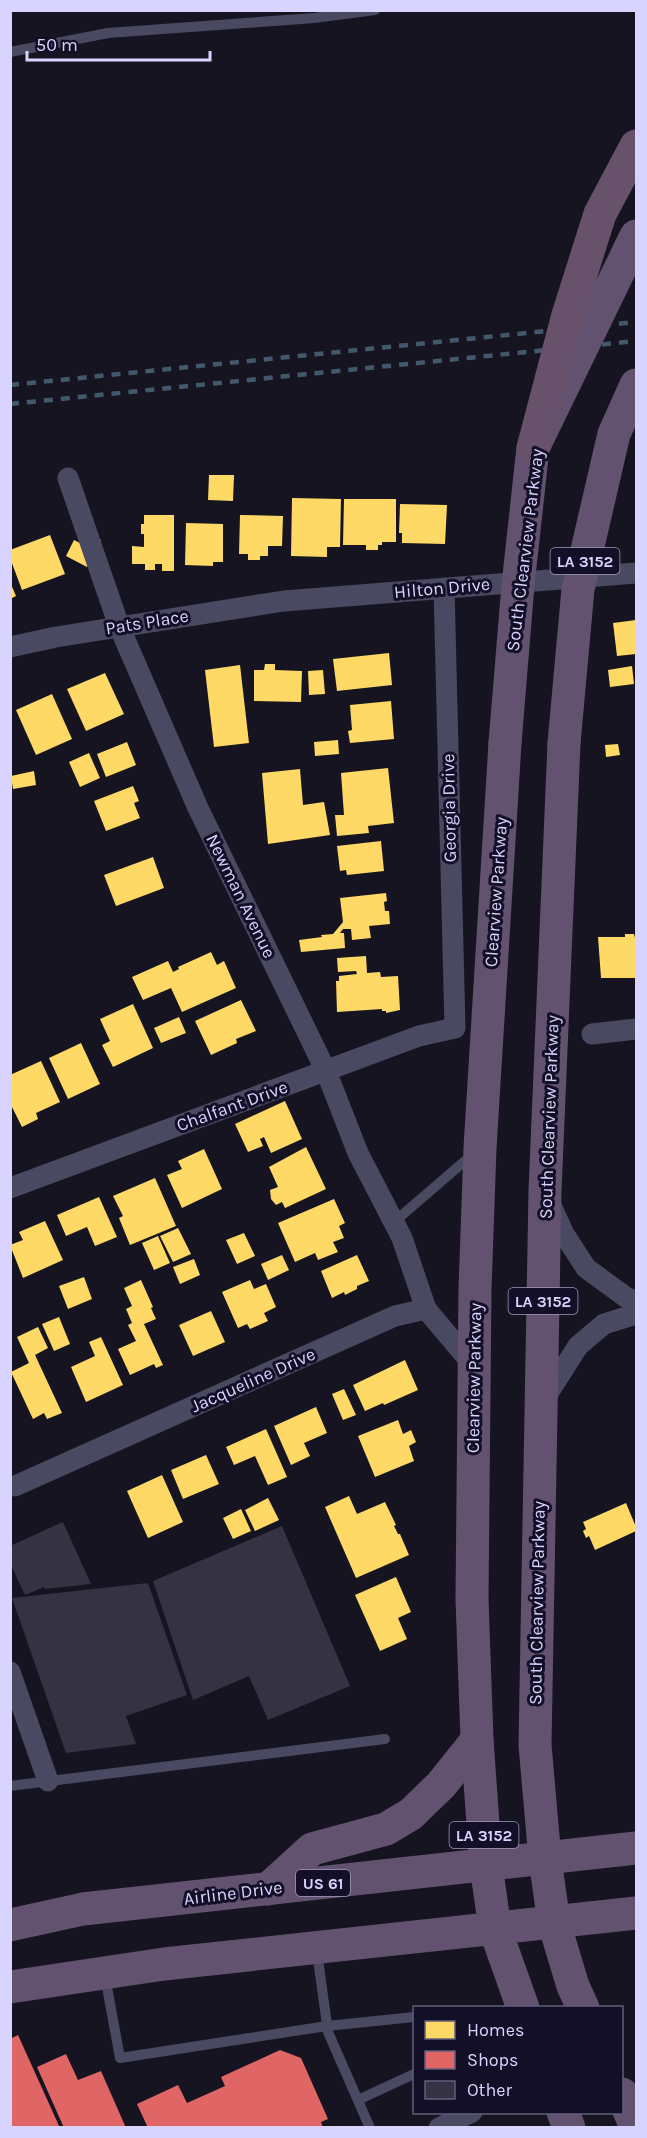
<svg xmlns="http://www.w3.org/2000/svg" width="647" height="2138" viewBox="0 0 647 2138" font-family="Karla,sans-serif">
<style>
.homes{fill:#ffd966}
.shops{fill:#e06666}
.building{fill:#353243}
.lines{fill:none;stroke-linecap:round;stroke-linejoin:round}
.service{stroke:#4a4962;stroke-width:10}
.minor{stroke:#4a4962;stroke-width:21}
.trunk{stroke:#62526f;stroke-width:33}
.rail{stroke:#42596b;stroke-width:4.5;stroke-dasharray:9 8;stroke-linecap:butt}
.trunk-bridge{stroke:#62526f;stroke-width:33}
.motorway-bridge{stroke:#67516b;stroke-width:33}
.labels{text-anchor:middle;dominant-baseline:central;stroke-width:6;stroke-linejoin:round;paint-order:stroke}
.shield{fill:#130f26;stroke:#9e99be;stroke-width:1.5}
.shield-label{font-size:16px;font-weight:bold;fill:#d9d4ff}
.street-label{font-size:18px;fill:#d9d4ff;stroke:#130f26}
</style>
<rect width="100%" height="100%" fill="#161421"/>
<g class="homes">
<polygon points="209,475 234,475 233,501 208,500"/>
<polygon points="292,498 341,499 340,547 327,547 327,557 291,556"/>
<polygon points="344,499 396,499 396,542 382,542 382,545 378,545 378,550 366,550 366,545 343,545"/>
<polygon points="400,504 447,505 445,544 402,543 402,533 399,533"/>
<polygon points="144,515 174,515 174,571 162,571 162,564 155,564 155,570 145,570 145,564 132,564 132,546 144,547 144,534 141,534 141,524 144,524"/>
<polygon points="240,515 283,516 282,546 268,546 268,556 260,556 260,560 248,560 248,554 239,554"/>
<polygon points="186,523 223,524 223,562 213,562 213,566 185,565"/>
<polygon points="85,532 101,540 87,567 66,556 74,540 80,543"/>
<polygon points="50,535 65,574 22,590 10,558 10,550"/>
<polygon points="10,582 16,596 10,599"/>
<polygon points="636,620 636,654 617,656 613,623"/>
<polygon points="389,653 392,685 337,691 333,659"/>
<polygon points="265,664 275,664 275,670 302,671 301,702 254,701 254,670 264,670"/>
<polygon points="240,665 249,743 214,747 205,670"/>
<polygon points="632,666 634,684 610,687 608,670"/>
<polygon points="323,670 325,694 309,695 308,671"/>
<polygon points="105,673 124,714 86,731 67,689"/>
<polygon points="52,694 72,739 36,755 16,710"/>
<polygon points="391,701 394,739 350,743 348,731 352,730 350,705"/>
<polygon points="338,740 339,754 315,756 314,742"/>
<polygon points="127,742 136,765 106,777 97,754"/>
<polygon points="618,744 620,755 606,757 605,745"/>
<polygon points="89,753 100,778 80,787 69,762"/>
<polygon points="388,768 394,823 368,826 369,833 337,836 335,815 344,815 341,773"/>
<polygon points="300,769 303,805 324,802 330,835 268,844 262,773"/>
<polygon points="34,771 36,785 13,789 11,776"/>
<polygon points="133,786 139,801 134,803 140,818 106,831 94,801"/>
<polygon points="381,841 384,871 347,875 346,870 340,871 337,846"/>
<polygon points="153,857 164,888 116,906 104,875"/>
<polygon points="386,893 387,901 384,902 385,911 389,911 390,924 369,926 371,938 352,940 351,929 343,929 340,933 344,933 345,948 301,952 299,940 322,937 321,935 333,934 343,922 340,898"/>
<polygon points="625,934 634,934 635,938 635,978 601,978 598,937 625,937"/>
<polygon points="211,952 217,965 224,961 236,988 182,1012 171,988 143,1000 132,977 168,961 173,972 179,969 178,967"/>
<polygon points="366,956 367,973 380,972 381,977 398,976 400,1010 386,1013 386,1011 382,1011 382,1009 337,1012 336,981 339,981 339,976 357,974 356,971 338,972 337,958"/>
<polygon points="241,1000 256,1031 236,1039 237,1043 211,1055 195,1021"/>
<polygon points="133,1004 153,1048 113,1067 102,1045 110,1041 100,1019"/>
<polygon points="179,1017 186,1033 161,1043 154,1028"/>
<polygon points="81,1043 100,1084 68,1099 49,1058"/>
<polygon points="41,1061 60,1102 36,1113 38,1119 22,1127 10,1103 10,1075"/>
<polygon points="285,1101 302,1139 271,1153 264,1137 260,1139 263,1146 248,1152 235,1124"/>
<polygon points="306,1147 326,1189 285,1208 282,1202 276,1205 271,1199 270,1190 278,1187 269,1167"/>
<polygon points="204,1149 222,1189 182,1208 167,1175 182,1169 178,1161"/>
<polygon points="155,1178 176,1226 130,1245 119,1218 123,1216 113,1196"/>
<polygon points="99,1197 117,1237 95,1246 87,1227 66,1236 57,1215"/>
<polygon points="334,1199 345,1223 339,1226 344,1238 333,1242 338,1252 318,1260 315,1253 295,1262 278,1223"/>
<polygon points="45,1221 63,1260 23,1278 10,1245 23,1240 19,1232"/>
<polygon points="178,1228 191,1254 173,1262 160,1236"/>
<polygon points="244,1233 255,1256 237,1264 226,1240"/>
<polygon points="158,1236 170,1263 154,1270 142,1243"/>
<polygon points="282,1255 289,1270 268,1280 261,1264"/>
<polygon points="357,1255 369,1281 357,1286 357,1289 345,1295 344,1292 332,1298 321,1271"/>
<polygon points="194,1259 200,1275 180,1284 173,1267"/>
<polygon points="84,1277 92,1299 68,1309 59,1286"/>
<polygon points="141,1280 153,1307 151,1308 156,1319 144,1324 163,1365 156,1368 154,1364 130,1375 118,1349 136,1341 128,1325 132,1323 126,1309 132,1306 124,1288"/>
<polygon points="250,1280 254,1289 266,1284 276,1307 264,1313 268,1321 250,1329 247,1324 238,1328 222,1292"/>
<polygon points="211,1311 225,1342 193,1356 179,1325"/>
<polygon points="59,1317 70,1344 54,1351 42,1324"/>
<polygon points="38,1327 48,1348 35,1355 62,1413 47,1419 44,1413 33,1419 11,1372 29,1363 17,1337"/>
<polygon points="101,1337 123,1385 86,1402 71,1367 95,1356 89,1342"/>
<polygon points="405,1360 418,1390 384,1405 383,1403 365,1411 353,1385"/>
<polygon points="344,1389 356,1415 343,1420 332,1394"/>
<polygon points="316,1407 327,1433 304,1443 310,1456 291,1465 274,1426"/>
<polygon points="398,1420 403,1434 411,1430 416,1442 409,1446 414,1461 375,1477 358,1436"/>
<polygon points="266,1429 287,1477 268,1485 255,1456 234,1465 226,1447"/>
<polygon points="206,1455 219,1484 183,1499 171,1470"/>
<polygon points="162,1475 183,1522 148,1538 127,1491"/>
<polygon points="349,1496 357,1514 385,1502 396,1525 394,1526 398,1534 400,1534 409,1555 356,1578 325,1507"/>
<polygon points="268,1498 279,1520 255,1531 245,1510"/>
<polygon points="626,1503 636,1527 636,1531 595,1550 589,1536 586,1538 583,1531 586,1529 583,1522"/>
<polygon points="241,1509 251,1531 233,1539 223,1518"/>
<polygon points="396,1577 411,1612 398,1618 407,1639 380,1651 355,1595"/>
</g>
<g class="shops">
<polygon points="18,2035 60,2128 10,2128 10,2039"/>
<polygon points="280,2050 301,2058 328,2119 321,2122 323,2128 148,2128 137,2104 178,2085 187,2103 225,2086 221,2077"/>
<polygon points="66,2054 78,2080 101,2071 126,2128 64,2128 37,2067"/>
</g>
<g class="building">
<polygon points="63,1522 91,1584 45,1589 44,1587 25,1595 10,1563 10,1546"/>
<polygon points="282,1526 350,1686 268,1720 249,1676 193,1700 153,1581"/>
<polygon points="148,1583 187,1695 126,1716 136,1744 66,1753 12,1598"/>
</g>
<g class="lines">
<g class="service">
<polyline points="10,52 108,33 314,18 375,10"/>
<polyline points="394,1222 473,1154"/>
<polyline points="10,1786 385,1739"/>
<polyline points="317,1952 328,2032 370,2128"/>
<polyline points="105,1976 120,2058 327,2026 414,2017"/>
<polyline points="358,2100 414,2074"/>
</g>
<g class="minor">
<polyline points="68,478 119,626 198,808 326,1071 358,1153 402,1238 426,1309"/>
<polyline points="10,647 56,637 284,601 636,573"/>
<polyline points="592,1034 636,1029"/>
<polyline points="10,1188 419,1036 455,1028 444,588"/>
<polyline points="549,1201 564,1234 586,1268 627,1298 636,1301"/>
<polyline points="543,1401 578,1346 604,1324 636,1314"/>
<polyline points="15,1486 395,1316 426,1309 474,1366"/>
<polyline points="10,1672 48,1781"/>
<polyline points="439,2128 472,2112"/>
</g>
<g class="trunk">
<polyline points="505,743 480,1148 475,1289 472,1599 477,1740 486,1865 495,1929 523,2008"/>
<polyline points="564,743 545,1191 535,1745 545,1859 554,1923 573,1986 583,2008"/>
<polyline points="268,1889 312,1849 386,1829 411,1814 441,1785 477,1740"/>
<polyline points="10,1925 83,1909 636,1848"/>
<polyline points="10,1987 164,1964 636,1913"/>
<polyline points="622,2094 636,2127"/>
<polyline points="563,2112 569,2128"/>
</g>
<g class="rail">
<polyline points="10,385 636,322"/>
<polyline points="10,404 636,341"/>
</g>
<g class="trunk-bridge">
<polyline points="505,743 518,585 533,448 636,236"/>
<polyline points="564,743 578,589 614,434 636,385"/>
</g>
<polyline class="motorway-bridge" points="533,448 568,315 600,214 636,146"/>
</g>
<g class="labels">
<g class="shield">
<rect x="550.5" y="548" width="69" height="26" rx="4.5"/>
<rect x="508.5" y="1288" width="69" height="26" rx="4.5"/>
<rect x="449.5" y="1822" width="69" height="26" rx="4.5"/>
<rect x="296" y="1870" width="54" height="26" rx="4.5"/>
</g>
<g class="shield-label">
<text x="585" y="561">LA 3152</text>
<text x="543" y="1301">LA 3152</text>
<text x="484" y="1835">LA 3152</text>
<text x="323" y="1883">US 61</text>
</g>
<g class="street-label">
<text transform="translate(525 550) rotate(-83)">South Clearview Parkway</text>
<text transform="translate(442 588) rotate(-5)">Hilton Drive</text>
<text transform="translate(147 622) rotate(-9)">Pats Place</text>
<text transform="translate(449 808) rotate(-91)">Georgia Drive</text>
<text transform="translate(496 892) rotate(-86)">Clearview Parkway</text>
<text transform="translate(241 896) rotate(64)">Newman Avenue</text>
<text transform="translate(232 1106) rotate(-20)">Chalfant Drive</text>
<text transform="translate(549 1117) rotate(-88)">South Clearview Parkway</text>
<text transform="translate(474 1378) rotate(-89)">Clearview Parkway</text>
<text transform="translate(253 1380) rotate(-24)">Jacqueline Drive</text>
<text transform="translate(537 1603) rotate(-89)">South Clearview Parkway</text>
<text transform="translate(233 1893) rotate(-7)">Airline Drive</text>
</g>
</g>
<rect width="647" height="2138" fill="none" stroke="#d9d4ff" stroke-width="24"/>
<rect x="413" y="2006" width="210" height="108" fill="#130f26" stroke="#625e7d" stroke-width="1.5"/>
<rect x="425" y="2021" width="30" height="18" fill="#ffd966" stroke="#625e7d" stroke-width="1.5"/>
<text x="467" y="2036" font-size="18" fill="#d9d4ff">Homes</text>
<rect x="425" y="2051" width="30" height="18" fill="#e06666" stroke="#625e7d" stroke-width="1.5"/>
<text x="467" y="2066" font-size="18" fill="#d9d4ff">Shops</text>
<rect x="425" y="2081" width="30" height="18" fill="#353243" stroke="#625e7d" stroke-width="1.5"/>
<text x="467" y="2096" font-size="18" fill="#d9d4ff">Other</text>
<path d="M27 51v9h183v-9" fill="none" stroke="#d9d4ff" stroke-width="3"/>
<text x="36" y="51" font-size="18" fill="#d9d4ff" stroke="#130f26" stroke-width="4.5" paint-order="stroke">50 m</text>
</svg>
